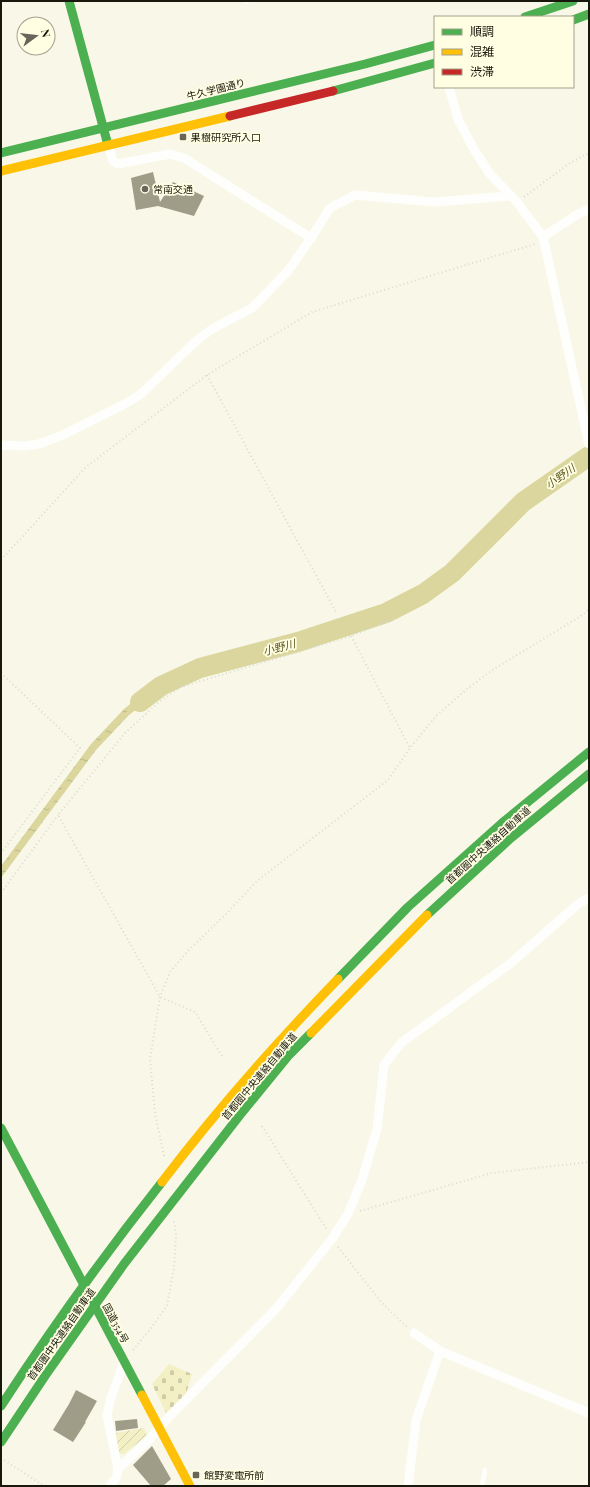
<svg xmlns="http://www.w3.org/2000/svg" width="590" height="1487" viewBox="0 0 590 1487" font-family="'Playfair Display','Noto Sans JP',serif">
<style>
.cemetery{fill:url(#cemetery-stones)}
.garden{fill:url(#garden-furrows)}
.water{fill:url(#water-ripples)}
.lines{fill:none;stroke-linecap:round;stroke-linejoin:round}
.river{stroke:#dad69d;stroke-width:20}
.building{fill:#9f9d87}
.path{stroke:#dadad5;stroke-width:2;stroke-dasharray:1 3;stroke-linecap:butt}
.lane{stroke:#fefefc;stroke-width:4.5}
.street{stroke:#fefefc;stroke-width:9}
.fast{stroke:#4caf50;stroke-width:9}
.slow{stroke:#ffc107;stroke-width:9}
.jam{stroke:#c62828;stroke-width:9}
.poi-dot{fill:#676659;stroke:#fffee2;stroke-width:1.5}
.labels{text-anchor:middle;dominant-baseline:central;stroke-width:3.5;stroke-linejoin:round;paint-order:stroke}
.street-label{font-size:10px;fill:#19180c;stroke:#fffee2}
.poi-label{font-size:10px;fill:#19180c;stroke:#fffee2;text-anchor:start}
.water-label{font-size:11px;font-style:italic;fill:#5c5822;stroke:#fffee2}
</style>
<defs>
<pattern id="cemetery-stones" width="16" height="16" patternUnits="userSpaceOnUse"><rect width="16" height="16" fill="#f2f0c4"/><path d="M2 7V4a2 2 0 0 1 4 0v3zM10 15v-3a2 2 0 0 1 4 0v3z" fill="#cfcda7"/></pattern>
<pattern id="garden-furrows" width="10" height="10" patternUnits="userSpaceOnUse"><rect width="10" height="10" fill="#f2f0c4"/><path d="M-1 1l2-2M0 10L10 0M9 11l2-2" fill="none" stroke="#cfcda7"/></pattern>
<pattern id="water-ripples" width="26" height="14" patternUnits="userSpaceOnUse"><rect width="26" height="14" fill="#dad69d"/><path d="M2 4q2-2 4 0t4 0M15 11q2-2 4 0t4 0" fill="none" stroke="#bab786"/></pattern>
</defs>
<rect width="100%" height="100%" fill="#f9f8e8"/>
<polygon class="cemetery" points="169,1364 192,1374 186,1394 167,1415 152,1384"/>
<polygon class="garden" points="144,1428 147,1435 124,1454 121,1454 118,1453 116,1433"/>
<polygon class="water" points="159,681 162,690 129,715 96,750 1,878 1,866 91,744 124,709"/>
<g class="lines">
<polyline class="river" points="140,702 161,686 200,668 298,642 386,613 423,594 452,573 523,502 589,456"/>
</g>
<g class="building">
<polygon points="153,172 160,202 173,182 204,196 194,216 158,206 136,210 131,178"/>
<polygon points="76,1390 97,1401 85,1422 86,1422 73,1442 53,1430 69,1404"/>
<polygon points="137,1419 138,1428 116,1431 115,1421"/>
<polygon points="152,1446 171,1479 163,1486 151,1486 133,1465"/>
</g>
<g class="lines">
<g class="path">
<polyline points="524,197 570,163 589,153"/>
<polyline points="207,375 336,612"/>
<polyline points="1,560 86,467 207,375 312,312 535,244"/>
<polyline points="351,636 410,748"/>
<polyline points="1,673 80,748 1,853"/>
<polyline points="1,893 58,815"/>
<polyline points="222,1056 195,1012 160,997 58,815 126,732 160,701 181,687 351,636 394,619"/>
<polyline points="262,1126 327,1230"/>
<polyline points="164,1156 155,1113 150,1059 160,997 170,972 189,950 228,912 257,881 388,780 410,748 437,715 467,689 494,669 581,616 589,609"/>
<polyline points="360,1211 492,1173 589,1162"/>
<polyline points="338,1247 382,1303 407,1327"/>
<polyline points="133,1350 148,1332 167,1306 174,1268 176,1235 174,1221"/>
<polyline points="1,1458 44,1486"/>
</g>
<g class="lane">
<polyline points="246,1 248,1"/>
<polyline points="482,1486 485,1470"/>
</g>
<g class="street">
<polyline points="449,87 458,119 473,148 490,174 517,202 543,237 589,444"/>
<polyline points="108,145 113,161 118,164 170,154 184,158 311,238"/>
<polyline points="543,237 578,214 589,209"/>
<polyline points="1,445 25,446 39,444 63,435 125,404 141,394 196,341 212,329 252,308 288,271 311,238 330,208 355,195 434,202 510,196"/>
<polyline points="414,1333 440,1351 589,1413"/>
<polyline points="118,1469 150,1439 166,1420 275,1310 332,1239 348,1214 362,1180 377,1129 384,1065 401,1043 511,963 578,904 589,898"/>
<polyline points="110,1486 117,1476 118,1469 107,1415 111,1398 124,1362"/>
<polyline points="408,1486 416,1420 440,1351"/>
</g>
<g class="fast">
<polyline points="69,1 108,145"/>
<polyline points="525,17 573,1"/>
<polyline points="573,20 589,14"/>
<polyline points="333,91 435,63"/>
<polyline points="1,153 365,64 435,45"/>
<polyline points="427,915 511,838 589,774"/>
<polyline points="338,979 408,907 502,823 589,752"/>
<polyline points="1,1128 142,1395"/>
<path d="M 1,1406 C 51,1329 105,1254 162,1182"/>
<polyline points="1,1442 45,1376 124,1264 240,1115 289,1055 311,1033"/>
</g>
<g class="slow">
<polyline points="1,171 230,116"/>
<polyline points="311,1033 427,915"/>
<path d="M 162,1182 C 216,1111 276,1043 338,979"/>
<polyline points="142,1395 190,1486"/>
</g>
<polyline class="jam" points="230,116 333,91"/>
</g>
<g class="poi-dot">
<rect x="179" y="133" width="8" height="8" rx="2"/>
<circle cx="145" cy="189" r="4"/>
<rect x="192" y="1471" width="8" height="8" rx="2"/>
</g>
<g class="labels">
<g class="street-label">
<text transform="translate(216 89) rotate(-14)">牛久学園通り</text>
<text transform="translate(488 845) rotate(-42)">首都圏中央連絡自動車道</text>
<text transform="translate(259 1076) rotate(-50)">首都圏中央連絡自動車道</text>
<text transform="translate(116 1323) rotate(62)">国道354号</text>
<text transform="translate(61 1334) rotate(-55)">首都圏中央連絡自動車道</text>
</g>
<g class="poi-label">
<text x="191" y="137">果樹研究所入口</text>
<text x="153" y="189">常南交通</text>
<text x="204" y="1475">館野変電所前</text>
</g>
<g class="water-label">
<text transform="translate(560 476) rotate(-35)">小野川</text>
<text transform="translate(279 647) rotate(-15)">小野川</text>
</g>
</g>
<rect width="590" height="1487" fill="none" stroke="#19180c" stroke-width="4"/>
<rect x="434" y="16" width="140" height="72" fill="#fffee2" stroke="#a3a28c"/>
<rect x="442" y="29" width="20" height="6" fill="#4caf50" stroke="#a3a28c"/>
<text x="470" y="36" font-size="12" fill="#19180c">順調</text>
<rect x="442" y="49" width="20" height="6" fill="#ffc107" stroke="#a3a28c"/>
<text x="470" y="56" font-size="12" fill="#19180c">混雑</text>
<rect x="442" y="69" width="20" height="6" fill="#c62828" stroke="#a3a28c"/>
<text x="470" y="76" font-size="12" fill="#19180c">渋滞</text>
<g transform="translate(36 36) rotate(75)"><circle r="19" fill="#fffee2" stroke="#a3a28c"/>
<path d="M0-3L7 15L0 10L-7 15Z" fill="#676659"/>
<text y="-6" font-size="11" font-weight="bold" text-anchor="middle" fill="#19180c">N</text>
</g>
</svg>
